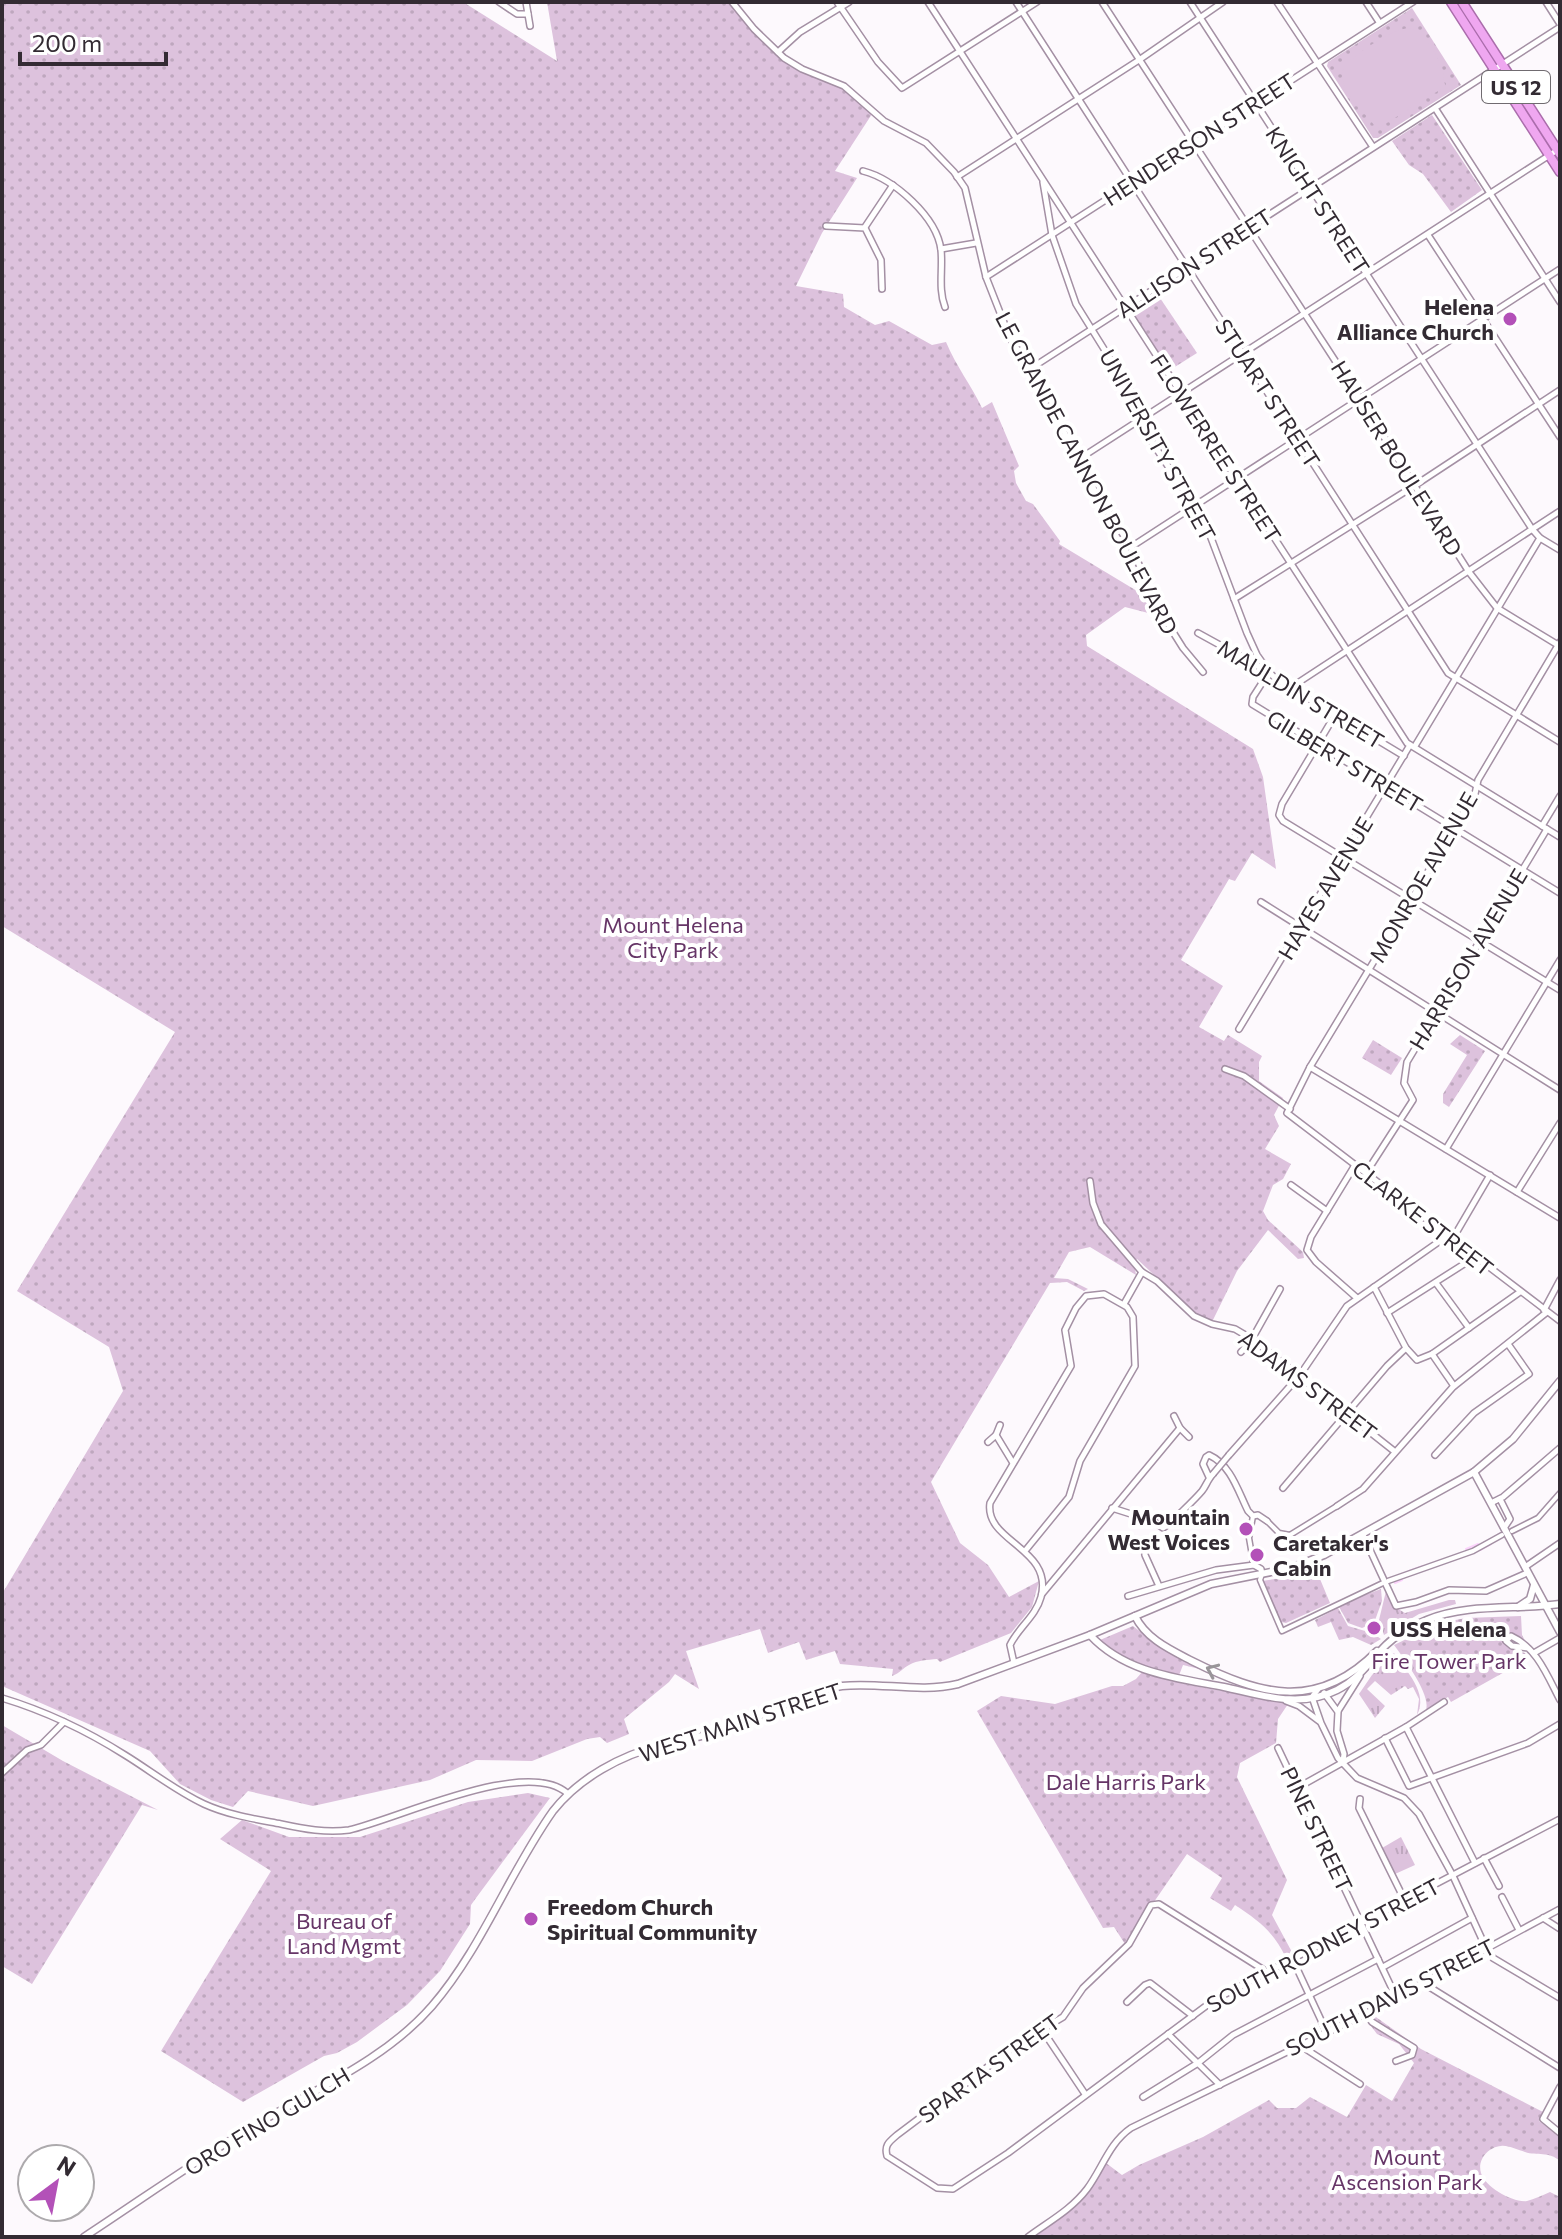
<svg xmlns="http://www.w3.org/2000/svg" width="1562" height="2239" viewBox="0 0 1562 2239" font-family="Commissioner,sans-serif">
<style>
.grass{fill:url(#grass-tufts)}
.park{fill:url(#park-dots)}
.pitch{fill:#ddc2dd}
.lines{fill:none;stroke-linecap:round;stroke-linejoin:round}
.stream{stroke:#fcd3fc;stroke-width:2}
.pedestrian-casing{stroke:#a490a4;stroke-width:7}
.minor-casing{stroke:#a490a4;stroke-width:8}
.tertiary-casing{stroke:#a490a4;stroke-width:9}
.trunk-casing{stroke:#ab6dac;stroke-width:11}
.pedestrian{stroke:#fff;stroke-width:4}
.minor{stroke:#fff;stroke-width:5}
.tertiary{stroke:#fff;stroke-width:6}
.trunk{stroke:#efa7f0;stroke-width:8}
.minor-bridge-casing{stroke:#a490a4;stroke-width:8;stroke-linecap:butt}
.minor-bridge{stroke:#fff;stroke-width:5}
.oneway{stroke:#999599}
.poi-dot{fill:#b351b8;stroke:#fff;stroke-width:3}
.labels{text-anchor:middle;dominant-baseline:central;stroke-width:8;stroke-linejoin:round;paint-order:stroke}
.shield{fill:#fff;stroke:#706b70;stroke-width:2}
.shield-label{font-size:20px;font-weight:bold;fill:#332b33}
.street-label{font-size:22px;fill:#332b33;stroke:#fff}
.poi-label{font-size:22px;font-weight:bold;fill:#332b33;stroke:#fff;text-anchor:start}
.park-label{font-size:22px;fill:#663567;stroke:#fff}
</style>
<defs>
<pattern id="grass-tufts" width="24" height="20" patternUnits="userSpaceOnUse" patternTransform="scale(2)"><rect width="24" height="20" fill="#ddc2dd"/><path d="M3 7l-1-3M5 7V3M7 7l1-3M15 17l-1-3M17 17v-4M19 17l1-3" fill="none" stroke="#bea7be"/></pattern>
<pattern id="park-dots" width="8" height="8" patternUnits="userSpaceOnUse" patternTransform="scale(2)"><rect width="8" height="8" fill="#ddc2dd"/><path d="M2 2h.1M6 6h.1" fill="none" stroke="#bea7be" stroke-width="1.8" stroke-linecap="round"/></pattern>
</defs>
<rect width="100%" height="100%" fill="#fdf9fd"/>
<g class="grass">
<polygon points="1386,1591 1393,1606 1405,1613 1449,1600 1455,1600 1456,1604 1419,1614 1384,1635 1379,1620"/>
<path d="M 1394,1653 C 1406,1671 1429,1693 1417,1715 L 1419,1699 L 1413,1687 L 1408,1689 L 1405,1686 L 1391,1695 L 1375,1681 L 1367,1689 L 1385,1706 L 1375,1718 L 1359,1694 L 1372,1675 Z"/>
<polygon points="1401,1837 1415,1865 1395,1874 1382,1848"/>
</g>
<g class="park">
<path d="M 2,2 L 463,2 L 557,61 L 547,2 L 729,2 L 737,13 L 780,57 L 842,87 L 872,114 L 835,171 L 857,178 L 822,233 L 796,286 L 843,294 L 844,307 L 875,325 L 889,321 L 932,345 L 946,342 C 956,366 971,385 982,408 L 992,402 L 1019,466 L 1014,471 L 1016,483 L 1026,501 L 1033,504 L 1060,541 L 1059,544 L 1137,591 L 1142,584 L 1156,615 L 1125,607 L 1086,635 L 1087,646 L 1253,749 L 1263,777 L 1276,869 L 1252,853 L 1235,881 L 1229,879 L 1181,960 L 1223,986 L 1199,1027 L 1224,1041 L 1228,1035 L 1262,1056 L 1259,1062 L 1259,1081 L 1283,1098 L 1274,1115 L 1279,1126 L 1265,1149 L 1291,1164 L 1283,1179 L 1273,1185 L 1263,1211 L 1268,1220 L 1303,1252 L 1304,1258 L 1298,1259 L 1268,1230 L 1237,1271 L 1212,1322 L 1198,1316 L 1137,1259 L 1134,1262 L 1136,1275 L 1090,1247 L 1069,1252 L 1054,1278 L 1068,1279 L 1088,1289 L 1084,1291 L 1067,1282 L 1050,1283 L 931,1482 L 960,1543 L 988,1565 L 1009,1597 L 1039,1581 L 1032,1607 L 1011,1633 L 940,1662 L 937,1659 C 927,1660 918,1660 909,1665 C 903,1668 900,1673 892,1676 L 893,1669 L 840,1664 L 835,1651 L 806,1660 L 799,1642 L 768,1653 L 760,1629 L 686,1651 L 699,1689 L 675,1674 L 669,1682 L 624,1719 L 629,1734 L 607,1743 L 600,1737 L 587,1739 L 532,1761 L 476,1760 L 430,1780 L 313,1806 L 248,1791 L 233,1807 L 211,1800 L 180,1784 L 150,1751 L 2,1686 L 2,1594 L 123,1391 L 109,1347 L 17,1291 L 175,1032 L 2,926 Z"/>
<polygon points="1412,8 1461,85 1378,138 1373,138 1327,66 1328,62"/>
<polygon points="1432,115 1482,190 1451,212 1423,174 1409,165 1392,141"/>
<polygon points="1156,292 1197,353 1170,370 1131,310 1132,307"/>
<polygon points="1460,1035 1485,1051 1449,1107 1443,1103 1443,1094 1467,1055 1450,1044"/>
<polygon points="1373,1040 1402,1058 1391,1075 1362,1058"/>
<polygon points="1315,1567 1330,1603 1286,1623 1281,1622 1262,1581 1281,1578"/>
<polygon points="1381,1589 1382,1601 1374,1623 1362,1628 1348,1623 1338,1605"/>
<polygon points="1338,1608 1348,1626 1372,1633 1381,1639 1371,1645 1353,1637 1339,1640 1331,1622 1318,1627 1315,1620"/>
<path d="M 1521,1616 L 1522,1635 L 1528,1647 L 1515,1634 L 1498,1636 L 1509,1648 L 1525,1653 L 1527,1657 L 1524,1661 L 1451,1702 L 1448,1697 L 1426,1710 C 1431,1694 1404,1659 1394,1645 L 1440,1623 L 1466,1618 Z"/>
<polygon points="1133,1626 1160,1647 1204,1670 1183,1665 1178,1678 1129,1661 1100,1643 1100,1640"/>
<path d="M 1143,1671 C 1189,1690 1241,1691 1288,1704 L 1278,1719 L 1276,1743 L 1240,1763 L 1237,1777 L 1287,1880 L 1272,1915 L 1293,1954 L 1286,1958 C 1273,1931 1259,1921 1235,1905 L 1231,1911 L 1210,1898 L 1222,1878 L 1187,1854 L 1125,1944 L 1114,1927 L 1103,1928 L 977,1711 L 1001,1696 L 1055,1704 L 1112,1686 L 1123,1686 L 1136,1679 Z"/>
<polygon points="2,1725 63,1761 158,1810 142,1805 32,1984 2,1966"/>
<polygon points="528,1793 550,1798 476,1898 471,1905 470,1924 440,1971 407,2005 357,2042 337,2053 324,2056 243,2102 161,2051 271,1871 220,1839 242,1820 289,1837 360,1837 468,1802"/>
<path d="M 1373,2015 L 1421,2049 L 1543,2112 L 1539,2121 L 1560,2136 L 1560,2161 C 1549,2151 1537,2156 1525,2152 C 1518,2150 1508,2145 1501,2146 C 1488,2147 1477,2160 1481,2173 C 1485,2187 1513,2203 1527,2201 C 1534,2199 1543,2195 1550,2192 L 1560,2197 L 1560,2237 L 1035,2237 C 1066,2213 1087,2198 1106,2163 L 1122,2175 L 1139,2165 L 1203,2137 L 1269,2100 L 1277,2108 L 1296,2108 L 1310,2097 L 1347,2117 L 1366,2085 L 1392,2101 L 1414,2063 L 1399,2044 L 1377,2034 L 1365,2018 Z"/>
</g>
<path class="pitch" d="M 1409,28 C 1424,32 1437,54 1442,68 C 1445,75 1442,79 1446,86 L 1377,129 C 1365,111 1342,95 1342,72 C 1349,56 1392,29 1409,28 Z"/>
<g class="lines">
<g class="stream">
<polyline points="1466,1549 1478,1544"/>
<polyline points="1480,1550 1491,1544"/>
<polyline points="1409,1571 1423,1566"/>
<polyline points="1395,1583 1402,1580"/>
</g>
<defs>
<g id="pedestrian">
<polyline points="1253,1516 1249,1538 1253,1561"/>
<polyline points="1267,1521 1279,1533 1290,1535 1337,1506"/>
<polyline points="1512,1531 1538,1518 1560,1493"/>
<polyline points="1262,1574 1260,1580 1282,1631 1383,1583"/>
<polyline points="1388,1581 1473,1551 1502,1535"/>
</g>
<g id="minor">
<polyline points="499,2 517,14 528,14"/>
<polyline points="526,2 530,26"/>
<polyline points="732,2 754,29 784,58 802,69 844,86 884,121 926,143 954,172 965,188 986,277 1010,338 1053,404 1076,461 1131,547 1161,613 1183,648 1203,672"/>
<polyline points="837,2 878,62 902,88 1037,2"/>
<polyline points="928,2 1407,743 1560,837"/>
<polyline points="1016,2 1448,673 1560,742"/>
<polyline points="1102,2 1360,399 1469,572 1497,608 1558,645"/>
<polyline points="1190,2 1532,529 1540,538 1560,550"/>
<polyline points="1277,2 1373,147"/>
<polyline points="1366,2 1379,22"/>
<polyline points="1546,2 1560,24"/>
<polyline points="778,52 800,32 849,2"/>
<polyline points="1435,108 1560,302"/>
<path d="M 863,171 C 894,179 937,217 941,250 C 943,269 938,289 945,307"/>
<polyline points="957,177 1139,60 1223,2"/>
<polyline points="1043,182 1052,235 1076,304 1132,394 1146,433 1205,522 1247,633 1257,655 1269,672 1253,697 1252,704 1560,893"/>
<polyline points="826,226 865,228 881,260 882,289"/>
<polyline points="865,227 893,185"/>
<polyline points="1428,235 1560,437"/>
<polyline points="941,249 976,243"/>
<polyline points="986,277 1413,2"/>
<polyline points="1030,369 1560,27"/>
<polyline points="1076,461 1559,149"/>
<polyline points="1131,547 1560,269"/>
<polyline points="1234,599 1414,486 1560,390"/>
<polyline points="1198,633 1269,672 1276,679 1404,756"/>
<polyline points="1560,642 1478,780 1475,794 1310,1067 1287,1113 1560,1321"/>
<polyline points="1290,688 1560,511"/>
<polyline points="1335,715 1282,804 1279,815 1283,821 1560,990"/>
<polyline points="1415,746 1540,538"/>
<polyline points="1542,826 1560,796"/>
<polyline points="1261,902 1560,1090"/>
<polyline points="1239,1029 1410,745"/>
<polyline points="1310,1067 1560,1218"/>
<polyline points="1225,1069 1244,1076 1290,1109"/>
<polyline points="1446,1149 1560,960"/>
<polyline points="1355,1165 1311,1237 1307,1250 1316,1262 1357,1298"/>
<polyline points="1366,1173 1413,1100 1404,1083 1407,1062 1547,829"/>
<polyline points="1090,1181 1093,1203 1101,1224 1142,1272 1124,1304"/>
<polyline points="1291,1185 1327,1211"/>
<polyline points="1517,1192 1560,1123"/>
<polyline points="1452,1240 1490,1175"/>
<polyline points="1142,1272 1157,1281 1194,1316 1212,1324 1235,1329 1252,1339 1394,1451"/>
<polyline points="1436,1283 1469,1328"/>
<polyline points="1374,1287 1406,1348 1417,1360 1432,1354 1520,1292"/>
<polyline points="1544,1310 1560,1280"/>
<polyline points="1387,1313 1475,1257"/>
<polyline points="1241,1352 1252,1339 1280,1289"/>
<polyline points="1432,1354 1454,1386"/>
<polyline points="1174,1416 1180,1428 1189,1437"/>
<polyline points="1000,1425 996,1435 1013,1463"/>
<polyline points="988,1442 996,1435"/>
<polyline points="1229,1455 1300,1375 1347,1306 1447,1236"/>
<polyline points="1435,1455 1474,1413 1529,1374 1508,1344"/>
<path d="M 1209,1477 L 1203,1464 L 1206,1457 L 1209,1455 C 1231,1465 1238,1491 1248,1511 L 1253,1516 L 1258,1515 L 1267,1521"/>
<polyline points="1283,1488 1387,1366 1406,1348"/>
<polyline points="1500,1499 1510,1519 1504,1528"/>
<polyline points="1491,1503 1503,1497 1560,1448"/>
<polyline points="1337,1506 1363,1489 1453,1387 1547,1312"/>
<path d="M 1112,1508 L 1153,1521 L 1163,1528 C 1168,1526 1197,1497 1202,1491 C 1206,1486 1208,1479 1213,1474"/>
<polyline points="1363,1535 1396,1606 1416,1602 1449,1590 1486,1591 1527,1573"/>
<polyline points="1145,1555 1159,1586"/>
<polyline points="1253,1561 1254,1565 1261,1569 1262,1574"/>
<polyline points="1525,1567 1560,1543"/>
<polyline points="1042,1594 1180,1428"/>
<polyline points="1128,1596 1216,1570 1254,1565"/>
<path d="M 1528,1648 L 1512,1646 L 1506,1641 L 1511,1636 C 1537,1648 1547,1675 1560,1700"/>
<polyline points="1534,1653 1560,1638"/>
<path d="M 1014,1663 L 1010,1645 C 1018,1628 1036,1616 1041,1597 C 1054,1548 984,1542 990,1503 L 1071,1366 L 1065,1330 L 1076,1308 L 1086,1296 L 1104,1294 L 1127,1307 L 1133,1317 L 1135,1366 L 1080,1461 L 1069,1497 L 1025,1551"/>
<polyline points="1319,1688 1312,1697 1321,1723 1338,1758 1357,1778 1404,1798 1419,1814 1453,1876 1486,1948 1493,1958 1560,1998"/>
<polyline points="1324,1693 1338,1712 1337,1731 1344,1754 1343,1761"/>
<path d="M 2,1698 C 45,1711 87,1731 125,1755 C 151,1771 176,1791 204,1804 C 228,1815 255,1819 281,1824 C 304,1829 326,1833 349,1830 C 398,1819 526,1757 567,1793"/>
<polyline points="1286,1701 1299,1706 1319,1721"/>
<polyline points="1338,1711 1360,1676"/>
<polyline points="1406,1727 1475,1863"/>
<polyline points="1385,1738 1409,1786 1528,1743 1560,1724"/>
<polyline points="1278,1748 1396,1997"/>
<polyline points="2,1773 27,1750 41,1745 64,1722"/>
<polyline points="1297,1788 1406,1727 1444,1702"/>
<polyline points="1360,1799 1359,1808 1405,1901"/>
<polyline points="1484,1858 1499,1886"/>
<polyline points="1502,1897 1519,1930"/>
<polyline points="1543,1918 1560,1929"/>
<polyline points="1293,1960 1327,2033"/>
<polyline points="1383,1967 1472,1918"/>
<path d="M 1267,1972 L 1159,1904 L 1151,1905 L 1129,1944 L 1083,1988 L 1063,2017 L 1018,2044 L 897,2135 C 889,2142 884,2145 887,2156 L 937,2188 L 953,2189 L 1008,2153 L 1214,2000 L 1560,1819"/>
<polyline points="1423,1983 1560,2068"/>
<polyline points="1127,2002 1145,1985 1150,1983 1193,2016"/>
<polyline points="1366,2014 1372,2022 1414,2048 1412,2055 1396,2061"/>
<polyline points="1041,2028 1085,2094"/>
<polyline points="1168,2034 1220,2085"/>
<polyline points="1301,2046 1360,2084"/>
<polyline points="1560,2087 1543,2119 1560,2133"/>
<polyline points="1143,2097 1198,2063 1233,2035 1378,1959"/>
<path d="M 1028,2237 C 1048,2222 1071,2210 1087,2189 C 1102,2169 1109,2143 1131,2128 L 1365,2014 L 1560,1909"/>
</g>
<g id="tertiary">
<polyline points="1474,1472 1560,1632"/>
<polyline points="1518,1607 1530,1599 1534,1585"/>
<path d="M 1135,1616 C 1146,1639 1171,1650 1192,1661 C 1260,1695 1317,1712 1377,1651"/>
<path d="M 1090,1635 C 1125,1673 1177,1678 1224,1687 C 1262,1695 1299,1709 1337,1690 C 1359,1679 1369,1662 1386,1645 C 1397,1634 1413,1626 1427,1620 C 1467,1603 1518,1610 1560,1604"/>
<path d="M 84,2237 C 142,2199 198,2159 257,2124 C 316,2089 386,2059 432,2006 C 482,1948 509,1873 553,1811 C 579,1778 621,1755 662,1745 C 686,1739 709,1736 733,1727 C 768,1714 805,1691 842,1686 C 880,1682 920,1693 958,1684 L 1090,1635 L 1211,1584 L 1291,1568 L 1324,1555 L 1474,1472 L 1513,1439 L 1560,1381"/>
</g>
<g id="trunk">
<polyline points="1451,2 1560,172"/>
<polyline points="1462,2 1560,154"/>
</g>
</defs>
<use href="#pedestrian" class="pedestrian-casing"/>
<use href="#minor" class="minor-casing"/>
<use href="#tertiary" class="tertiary-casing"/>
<use href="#trunk" class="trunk-casing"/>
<use href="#pedestrian" class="pedestrian"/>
<use href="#minor" class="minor"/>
<use href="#tertiary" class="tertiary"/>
<use href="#trunk" class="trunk"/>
<defs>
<polyline id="minor-bridge" points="1213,1474 1229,1455"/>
</defs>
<use href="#minor-bridge" class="minor-bridge-casing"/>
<use href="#minor-bridge" class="minor-bridge"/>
</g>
<defs><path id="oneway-chevron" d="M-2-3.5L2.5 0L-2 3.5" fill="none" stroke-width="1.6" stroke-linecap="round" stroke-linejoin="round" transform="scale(2)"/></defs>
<use class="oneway" href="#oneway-chevron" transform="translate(1212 1670) rotate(-156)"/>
<g class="poi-dot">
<circle cx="1510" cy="319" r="8"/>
<circle cx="1246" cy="1529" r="8"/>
<circle cx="1257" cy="1555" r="8"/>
<circle cx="1374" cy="1628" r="8"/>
<circle cx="531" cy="1919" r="8"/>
</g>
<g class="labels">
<rect class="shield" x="1482" y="71" width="68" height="32" rx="6"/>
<g class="shield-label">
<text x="1516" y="87">US 12</text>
</g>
<g class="street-label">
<text transform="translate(1199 139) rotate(-33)">HENDERSON STREET</text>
<text transform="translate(1318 200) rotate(57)">KNIGHT STREET</text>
<text transform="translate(1194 263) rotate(-33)">ALLISON STREET</text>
<text transform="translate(1268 393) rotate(57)">STUART STREET</text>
<text transform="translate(1158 445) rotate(61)">UNIVERSITY STREET</text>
<text transform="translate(1216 448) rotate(57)">FLOWERREE STREET</text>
<text transform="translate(1397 458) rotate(58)">HAUSER BOULEVARD</text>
<text transform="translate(1087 473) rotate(62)">LE GRANDE CANNON BOULEVARD</text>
<text transform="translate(1301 694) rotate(31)">MAULDIN STREET</text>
<text transform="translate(1345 761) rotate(31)">GILBERT STREET</text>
<text transform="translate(1423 877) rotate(-60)">MONROE AVENUE</text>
<text transform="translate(1325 888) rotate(-59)">HAYES AVENUE</text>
<text transform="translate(1468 959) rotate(-59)">HARRISON AVENUE</text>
<text transform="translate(1423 1218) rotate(38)">CLARKE STREET</text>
<text transform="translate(1308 1385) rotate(37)">ADAMS STREET</text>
<text transform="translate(740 1722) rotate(-18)">WEST MAIN STREET</text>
<text transform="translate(1317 1829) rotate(64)">PINE STREET</text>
<text transform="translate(1323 1945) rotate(-28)">SOUTH RODNEY STREET</text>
<text transform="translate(1390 1997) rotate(-27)">SOUTH DAVIS STREET</text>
<text transform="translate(989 2068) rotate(-36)">SPARTA STREET</text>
<text transform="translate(267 2121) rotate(-31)">ORO FINO GULCH</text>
</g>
<g class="poi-label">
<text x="1494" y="306" text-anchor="end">Helena<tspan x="1494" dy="25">Alliance Church</tspan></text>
<text x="1230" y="1516" text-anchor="end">Mountain<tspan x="1230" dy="25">West Voices</tspan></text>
<text x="1273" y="1542">Caretaker's<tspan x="1273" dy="25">Cabin</tspan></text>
<text x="1390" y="1628">USS Helena</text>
<text x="547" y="1906">Freedom Church<tspan x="547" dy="25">Spiritual Community</tspan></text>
</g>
<g class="park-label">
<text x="673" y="924">Mount Helena<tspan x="673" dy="25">City Park</tspan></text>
<text x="1449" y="1660">Fire Tower Park</text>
<text x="1126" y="1781">Dale Harris Park</text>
<text x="344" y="1920">Bureau of<tspan x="344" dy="25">Land Mgmt</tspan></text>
<text x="1407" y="2156">Mount<tspan x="1407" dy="25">Ascension Park</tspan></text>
</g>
</g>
<rect width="1562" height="2239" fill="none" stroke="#332b33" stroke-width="8"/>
<g transform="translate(56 2183) rotate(32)"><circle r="38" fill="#ffffff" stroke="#adaaad" stroke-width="2"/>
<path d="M0-6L14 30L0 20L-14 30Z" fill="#b351b8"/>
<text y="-12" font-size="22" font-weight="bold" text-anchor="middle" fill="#332b33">N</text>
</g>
<path d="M20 52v12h146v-12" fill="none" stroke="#332b33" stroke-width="4"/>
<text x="32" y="52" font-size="24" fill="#332b33" stroke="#ffffff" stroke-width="6" paint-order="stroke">200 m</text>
</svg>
